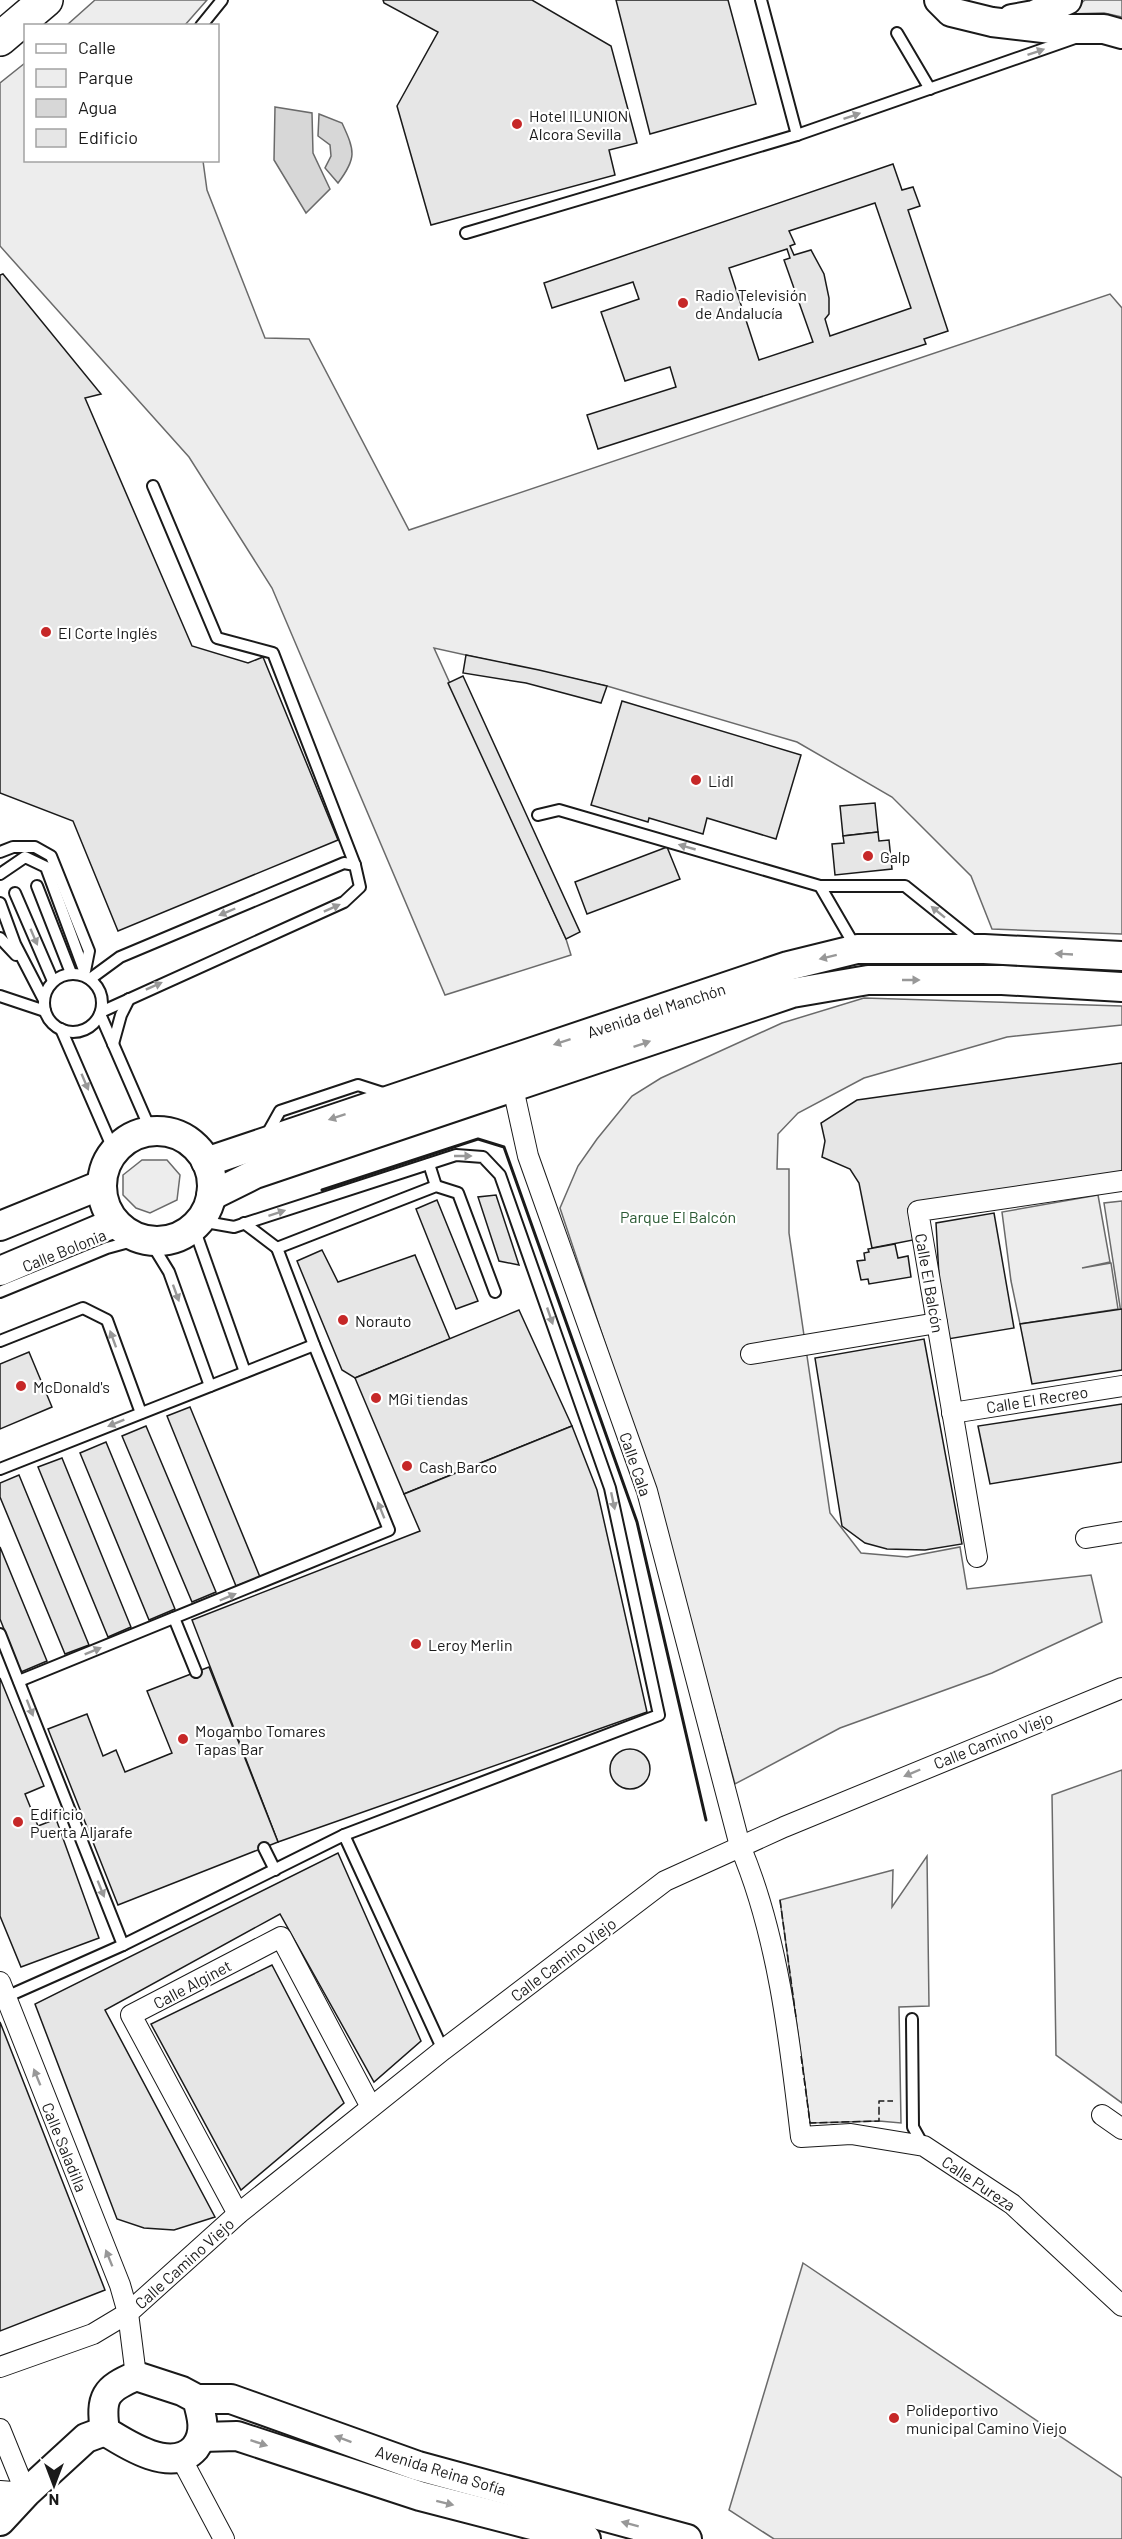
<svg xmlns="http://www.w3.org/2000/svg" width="1122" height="2539" viewBox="0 0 1122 2539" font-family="Barlow,sans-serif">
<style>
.green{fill:#ededed;stroke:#6a6a6a;stroke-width:1.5}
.water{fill:#d7d7d7;stroke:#6a6a6a;stroke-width:1.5}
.building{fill:#e6e6e6;stroke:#1a1a1a;stroke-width:1.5;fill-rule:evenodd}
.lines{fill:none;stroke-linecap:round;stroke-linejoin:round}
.lane-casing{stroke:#1a1a1a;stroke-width:14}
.street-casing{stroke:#1a1a1a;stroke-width:22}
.secondary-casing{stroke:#1a1a1a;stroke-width:32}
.highway-casing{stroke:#1a1a1a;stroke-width:36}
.lane{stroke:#fff;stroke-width:10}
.street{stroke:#fff;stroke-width:20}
.secondary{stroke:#fff;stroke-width:28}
.highway{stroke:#fff;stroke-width:33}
.fence{stroke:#1a1a1a;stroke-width:1.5;stroke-dasharray:8 3;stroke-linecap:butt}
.wall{stroke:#1a1a1a;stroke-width:3}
.oneway{fill:#989898}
.poi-dot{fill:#c62828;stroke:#fff;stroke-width:2}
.labels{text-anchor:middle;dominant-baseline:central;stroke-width:4.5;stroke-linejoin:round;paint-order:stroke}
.poi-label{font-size:16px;fill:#1a1a1a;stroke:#fff;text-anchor:start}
.street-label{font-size:16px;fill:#1a1a1a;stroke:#fff}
.park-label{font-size:16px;fill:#2b5a34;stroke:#fff}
</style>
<rect width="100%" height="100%" fill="#fff"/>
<g class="green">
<polygon points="95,0 207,0 185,25 67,25"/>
<polygon points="1085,0 1122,0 1122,17 1104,13 1068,14"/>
<polygon points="25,63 26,160 203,161 207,190 265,338 309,339 409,530 1110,294 1122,308 1122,934 992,929 971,876 892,797 797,742 607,686 434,648 566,939 571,955 445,995 272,588 189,457 0,246 0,83"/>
<polygon points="864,998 1122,1006 1122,1025 1007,1037 864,1078 798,1113 778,1134 777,1169 789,1169 789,1233 830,1513 861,1553 907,1557 960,1547 967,1589 1091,1575 1102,1622 992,1673 840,1728 735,1784 654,1490 560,1208 578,1166 597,1139 632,1096 661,1078 782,1023"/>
<polygon points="142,1160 167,1160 180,1175 177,1200 150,1213 136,1208 123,1195 123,1175"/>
<polygon points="1098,1195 1110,1262 1082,1268 1111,1263 1118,1309 1020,1324 1011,1281 1002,1212"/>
<polygon points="1122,1201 1122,1313 1121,1313 1104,1203"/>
<polygon points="1122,1770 1122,2103 1056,2055 1052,1795"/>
<polygon points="927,1856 929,2006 899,2007 901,2123 879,2121 810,2123 780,1900 893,1870 892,1907"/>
<polygon points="803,2263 1122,2478 1122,2539 774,2539 729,2510"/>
</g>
<g class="water">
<polygon points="275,107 312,113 313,153 330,189 306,213 274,160"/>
<path d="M 319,114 L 342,123 C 355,151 357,158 338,183 L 325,168 L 331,156 L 330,145 L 318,136 Z"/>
</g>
<g class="building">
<polygon points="383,0 532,0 611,46 637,143 609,150 615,175 431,225 397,106 438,32 384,3"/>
<polygon points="616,0 728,0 756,104 650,134"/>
<path d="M 893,164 L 902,190 L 913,187 L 920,206 L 908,210 L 948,331 L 924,339 L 926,344 L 598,449 L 587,415 L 676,387 L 670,367 L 625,381 L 601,312 L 639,299 L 633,282 L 552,308 L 544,283 ZM 875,203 L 911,308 L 830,336 L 825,319 L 829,314 L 829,298 L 824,274 L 811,250 L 794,255 L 790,246 L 795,244 L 789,231 ZM 787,249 L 790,258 L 784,260 L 813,342 L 759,360 L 729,268 Z"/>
<polygon points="3,274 101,394 85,398 192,646 248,663 263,657 338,840 118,931 73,821 0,793 0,275"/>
<polygon points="466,655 539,670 607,686 601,703 526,683 463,673"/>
<polygon points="463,676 580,932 566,939 448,683"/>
<polygon points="622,701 801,755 776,839 707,818 703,834 649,818 648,822 591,805"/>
<polygon points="875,803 878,832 843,836 840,806"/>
<polygon points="878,832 879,841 889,840 892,869 835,875 832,844 844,843 843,836"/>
<polygon points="667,847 680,879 587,914 575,882"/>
<polygon points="1122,1063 1122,1176 908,1209 913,1240 872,1248 859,1183 850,1169 822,1157 825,1141 821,1123 857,1100"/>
<polygon points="496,1195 519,1265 499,1261 478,1197"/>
<polygon points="437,1200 478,1301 456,1309 416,1209"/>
<polygon points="994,1213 1014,1328 948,1339 940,1294 936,1223"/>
<polygon points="895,1244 898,1258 908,1256 911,1277 869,1284 868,1279 861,1280 857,1261 865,1260 864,1253 869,1252 868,1249"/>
<polygon points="322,1250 338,1282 415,1255 450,1339 355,1378 342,1370 297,1261"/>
<polygon points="1122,1309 1122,1370 1032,1384 1020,1324"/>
<polygon points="519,1310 572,1426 404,1494 355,1378"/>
<polygon points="924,1339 962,1544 925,1550 887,1549 865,1543 842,1526 815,1358"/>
<polygon points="29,1352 52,1407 0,1429 0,1364"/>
<polygon points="1122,1404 1122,1462 990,1484 978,1426"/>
<polygon points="190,1407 260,1577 236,1586 167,1416"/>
<polygon points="146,1426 216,1592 192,1602 122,1436"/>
<polygon points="572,1426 597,1490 647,1712 278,1842 192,1620 420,1531 404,1494"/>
<polygon points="106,1442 175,1609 149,1620 80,1453"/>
<polygon points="62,1458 131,1627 108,1637 38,1467"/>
<polygon points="19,1475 89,1645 65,1654 0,1497 0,1483"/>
<polygon points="0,1547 47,1661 21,1672 0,1619"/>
<polygon points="209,1667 278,1842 118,1905 48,1729 87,1714 103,1756 116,1750 125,1772 172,1753 147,1691"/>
<polygon points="0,1678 44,1786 25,1794 38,1826 56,1819 99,1938 21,1967 0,1916"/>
<circle cx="630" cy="1769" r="20"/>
<polygon points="338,1853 421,2041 374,2082 280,1914 105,2010 215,2217 174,2230 144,2228 117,2219 35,2004"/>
<polygon points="272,1965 344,2103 241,2190 151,2024"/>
<polygon points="0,2022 105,2290 0,2331"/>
</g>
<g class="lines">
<defs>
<g id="lane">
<polyline points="761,0 797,135"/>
<polyline points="201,26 222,0"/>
<polyline points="897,33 930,89"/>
<polyline points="466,233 797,135 1075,38"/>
<polyline points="153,486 217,638 273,653 355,865"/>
<polyline points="538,815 559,810 820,886"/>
<polyline points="0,852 13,847 35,847 51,856 89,951 85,971"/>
<polyline points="0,874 25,857 46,867 84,970"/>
<polyline points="37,886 71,973"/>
<polyline points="15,893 53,981"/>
<polyline points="0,903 15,944 44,1000"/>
<polyline points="0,938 16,955"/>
<polyline points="856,948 820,886 905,886 976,943"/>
<circle cx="73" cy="1003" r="29"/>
<polyline points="90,979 120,957 344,863 355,865 360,887 344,902 101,1012"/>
<polyline points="0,996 45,1011"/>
<polyline points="100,1014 151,1131"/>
<polyline points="61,1029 114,1151"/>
<polyline points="113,1044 121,1015 129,999"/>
<polyline points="266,1136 280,1111 358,1085 386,1094"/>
<polyline points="429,1164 436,1186"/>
<polyline points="200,1221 234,1227 456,1155 483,1157 500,1175 610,1488 659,1715 344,1835"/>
<polyline points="244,1223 277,1248"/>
<polyline points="194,1228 245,1372"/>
<polyline points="150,1241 169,1272 210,1386"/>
<polyline points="0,1292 107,1248 140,1239"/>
<polyline points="0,1341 83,1308 107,1320 141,1413"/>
<polyline points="0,1469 314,1345"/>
<polyline points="174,1618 196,1672"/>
<polyline points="0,1634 123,1945"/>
<polyline points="19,1681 389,1530 314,1345 277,1248 436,1186 458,1193 495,1292"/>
<polyline points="264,1848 275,1870"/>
<polyline points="6,1997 123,1945 344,1835 443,2050"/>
<polyline points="912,2019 913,2127 923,2145"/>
</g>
<g id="street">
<path d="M 513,1088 L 528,1156 L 647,1491 L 740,1846 C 778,1935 790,2042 801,2137 L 851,2134 L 924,2146 L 1012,2204 L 1122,2306"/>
<polyline points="751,1354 937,1323"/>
<polyline points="952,1413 1122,1386"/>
<polyline points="1086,1538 1122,1532"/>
<polyline points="977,1557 918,1211 1122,1181"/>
<polyline points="0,1982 120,2285 128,2313 93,2334 0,2367"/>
<polyline points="1102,2115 1122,2129"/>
<polyline points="238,2214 131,2015 281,1937 371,2107"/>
<polyline points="136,2376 128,2313 238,2214 443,2050 665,1881 784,1827 1122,1688"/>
<polyline points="0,2429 26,2493 0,2491"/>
<polyline points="181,2458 224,2539"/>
</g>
<g id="secondary">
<polyline points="939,0 951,12 992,22 1052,29 1104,29 1122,34"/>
<polyline points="1012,19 1034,15 1067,0"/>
<circle cx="157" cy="1186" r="55"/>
<polyline points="206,1162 788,966 857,949 984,949 1122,956"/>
<polyline points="211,1196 255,1174 792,993 868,980 1002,980 1122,987"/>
<polyline points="0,1226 101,1185"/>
<polyline points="0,1271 114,1223"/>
<path d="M 136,2376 L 182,2391 L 197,2399 C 202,2416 207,2433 195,2448 C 172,2474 127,2445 105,2431 C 100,2397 105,2389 136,2376 Z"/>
<polyline points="197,2399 231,2399 418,2466 687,2539"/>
<polyline points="202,2437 237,2436 420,2496 586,2539"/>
<polyline points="0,2521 26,2493 86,2438 105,2431"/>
</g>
<polyline id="highway" points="0,39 46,0"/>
</defs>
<use href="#lane" class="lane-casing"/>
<use href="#street" class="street-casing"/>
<use href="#secondary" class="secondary-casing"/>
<use href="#highway" class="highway-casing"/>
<use href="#lane" class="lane"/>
<use href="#street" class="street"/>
<use href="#secondary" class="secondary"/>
<use href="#highway" class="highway"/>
<g class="fence">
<polyline points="780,1900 796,2017"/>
<polyline points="801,2056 810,2123 879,2121 879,2101 893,2101"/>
</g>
<polyline class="wall" points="322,1190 478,1139 504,1147 637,1522 706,1820"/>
</g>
<defs><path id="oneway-solid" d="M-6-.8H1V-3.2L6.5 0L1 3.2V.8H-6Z" transform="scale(1.5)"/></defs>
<g class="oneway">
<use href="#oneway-solid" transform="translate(1036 52) rotate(-19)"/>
<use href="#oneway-solid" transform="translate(852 116) rotate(-19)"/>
<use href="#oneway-solid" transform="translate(687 847) rotate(-164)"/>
<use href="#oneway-solid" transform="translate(332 908) rotate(-24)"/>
<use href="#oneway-solid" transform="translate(227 912) rotate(157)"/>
<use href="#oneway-solid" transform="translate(938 912) rotate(-141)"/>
<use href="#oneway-solid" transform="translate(34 937) rotate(67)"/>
<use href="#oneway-solid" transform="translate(1064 954) rotate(-177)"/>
<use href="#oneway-solid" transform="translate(828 957) rotate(166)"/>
<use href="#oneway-solid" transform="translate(911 980)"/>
<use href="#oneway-solid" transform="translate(154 986) rotate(-24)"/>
<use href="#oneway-solid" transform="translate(562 1042) rotate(162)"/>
<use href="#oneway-solid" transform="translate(642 1044) rotate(-19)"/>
<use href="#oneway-solid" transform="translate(85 1082) rotate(67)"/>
<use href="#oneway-solid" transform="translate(337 1117) rotate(162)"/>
<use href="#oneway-solid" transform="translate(463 1156)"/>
<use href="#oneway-solid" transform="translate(277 1213) rotate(-18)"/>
<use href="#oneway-solid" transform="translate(176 1293) rotate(70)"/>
<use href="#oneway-solid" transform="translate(550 1316) rotate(71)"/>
<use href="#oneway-solid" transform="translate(113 1339) rotate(-110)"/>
<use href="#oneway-solid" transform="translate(116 1423) rotate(158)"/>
<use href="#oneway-solid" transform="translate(613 1501) rotate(78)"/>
<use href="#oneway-solid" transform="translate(381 1510) rotate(-112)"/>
<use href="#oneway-solid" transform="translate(228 1597) rotate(-23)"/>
<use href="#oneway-solid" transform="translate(93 1651) rotate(-22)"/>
<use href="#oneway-solid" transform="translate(30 1708) rotate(69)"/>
<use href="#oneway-solid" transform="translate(912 1773) rotate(157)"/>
<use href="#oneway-solid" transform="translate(101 1889) rotate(68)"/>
<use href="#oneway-solid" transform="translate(37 2077) rotate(-112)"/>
<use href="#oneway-solid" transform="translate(109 2258) rotate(-112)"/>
<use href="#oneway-solid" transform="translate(343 2439) rotate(-160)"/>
<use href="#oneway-solid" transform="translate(259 2443) rotate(18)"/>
<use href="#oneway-solid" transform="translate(445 2503) rotate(14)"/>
<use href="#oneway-solid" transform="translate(630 2524) rotate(-165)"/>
</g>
<g class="poi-dot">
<circle cx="517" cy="124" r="6"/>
<circle cx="683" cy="303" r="6"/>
<circle cx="46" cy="632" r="6"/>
<circle cx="696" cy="780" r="6"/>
<circle cx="868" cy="856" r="6"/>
<circle cx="343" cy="1320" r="6"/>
<circle cx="21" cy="1386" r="6"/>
<circle cx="376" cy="1398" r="6"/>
<circle cx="407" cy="1466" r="6"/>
<circle cx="416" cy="1644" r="6"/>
<circle cx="183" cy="1739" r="6"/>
<circle cx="18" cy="1822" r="6"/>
<circle cx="894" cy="2418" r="6"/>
</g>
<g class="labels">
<g class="poi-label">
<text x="529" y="115">Hotel ILUNION<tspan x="529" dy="18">Alcora Sevilla</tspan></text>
<text x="695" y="294">Radio Televisión<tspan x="695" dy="18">de Andalucía</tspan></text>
<text x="58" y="632">El Corte Inglés</text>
<text x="708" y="780">Lidl</text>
<text x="880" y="856">Galp</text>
<text x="355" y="1320">Norauto</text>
<text x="33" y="1386">McDonald's</text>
<text x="388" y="1398">MGi tiendas</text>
<text x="419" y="1466">Cash Barco</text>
<text x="428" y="1644">Leroy Merlin</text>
<text x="195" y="1730">Mogambo Tomares<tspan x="195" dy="18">Tapas Bar</tspan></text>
<text x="30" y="1813">Edificio<tspan x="30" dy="18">Puerta Aljarafe</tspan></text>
<text x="906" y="2409">Polideportivo<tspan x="906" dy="18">municipal Camino Viejo</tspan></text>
</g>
<g class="street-label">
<text transform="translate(656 1010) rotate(-18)">Avenida del Manchón</text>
<text transform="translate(64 1250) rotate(-22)">Calle Bolonia</text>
<text transform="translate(930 1283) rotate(80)">Calle El Balcón</text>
<text transform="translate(1037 1399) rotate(-9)">Calle El Recreo</text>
<text transform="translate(636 1464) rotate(71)">Calle Cala</text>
<text transform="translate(993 1740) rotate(-22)">Calle Camino Viejo</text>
<text transform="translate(563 1959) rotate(-37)">Calle Camino Viejo</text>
<text transform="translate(192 1984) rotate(-28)">Calle Alginet</text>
<text transform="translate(65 2147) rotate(68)">Calle Saladilla</text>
<text transform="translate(979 2183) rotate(34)">Calle Pureza</text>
<text transform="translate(184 2263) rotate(-42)">Calle Camino Viejo</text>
<text transform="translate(441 2470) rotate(17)">Avenida Reina Sofía</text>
</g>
<g class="park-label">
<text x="678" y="1216">Parque El Balcón</text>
</g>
</g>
<rect x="24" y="24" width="195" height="138" fill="#ffffff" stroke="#a3a3a3" stroke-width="1.5"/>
<rect x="36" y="44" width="30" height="9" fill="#ffffff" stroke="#a3a3a3" stroke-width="1.5"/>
<text x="78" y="54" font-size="18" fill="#1a1a1a">Calle</text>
<rect x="36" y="69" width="30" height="18" fill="#ededed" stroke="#a3a3a3" stroke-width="1.5"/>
<text x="78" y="84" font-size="18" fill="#1a1a1a">Parque</text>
<rect x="36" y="99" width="30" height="18" fill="#d7d7d7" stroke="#a3a3a3" stroke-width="1.5"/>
<text x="78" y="114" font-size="18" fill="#1a1a1a">Agua</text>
<rect x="36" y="129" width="30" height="18" fill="#e6e6e6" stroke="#a3a3a3" stroke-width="1.5"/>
<text x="78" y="144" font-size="18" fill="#1a1a1a">Edificio</text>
<g transform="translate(54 2485) rotate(180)" stroke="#ffffff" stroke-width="4.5" paint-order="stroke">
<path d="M0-4.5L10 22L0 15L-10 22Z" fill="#1a1a1a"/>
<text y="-9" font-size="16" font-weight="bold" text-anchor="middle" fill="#1a1a1a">N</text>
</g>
</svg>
